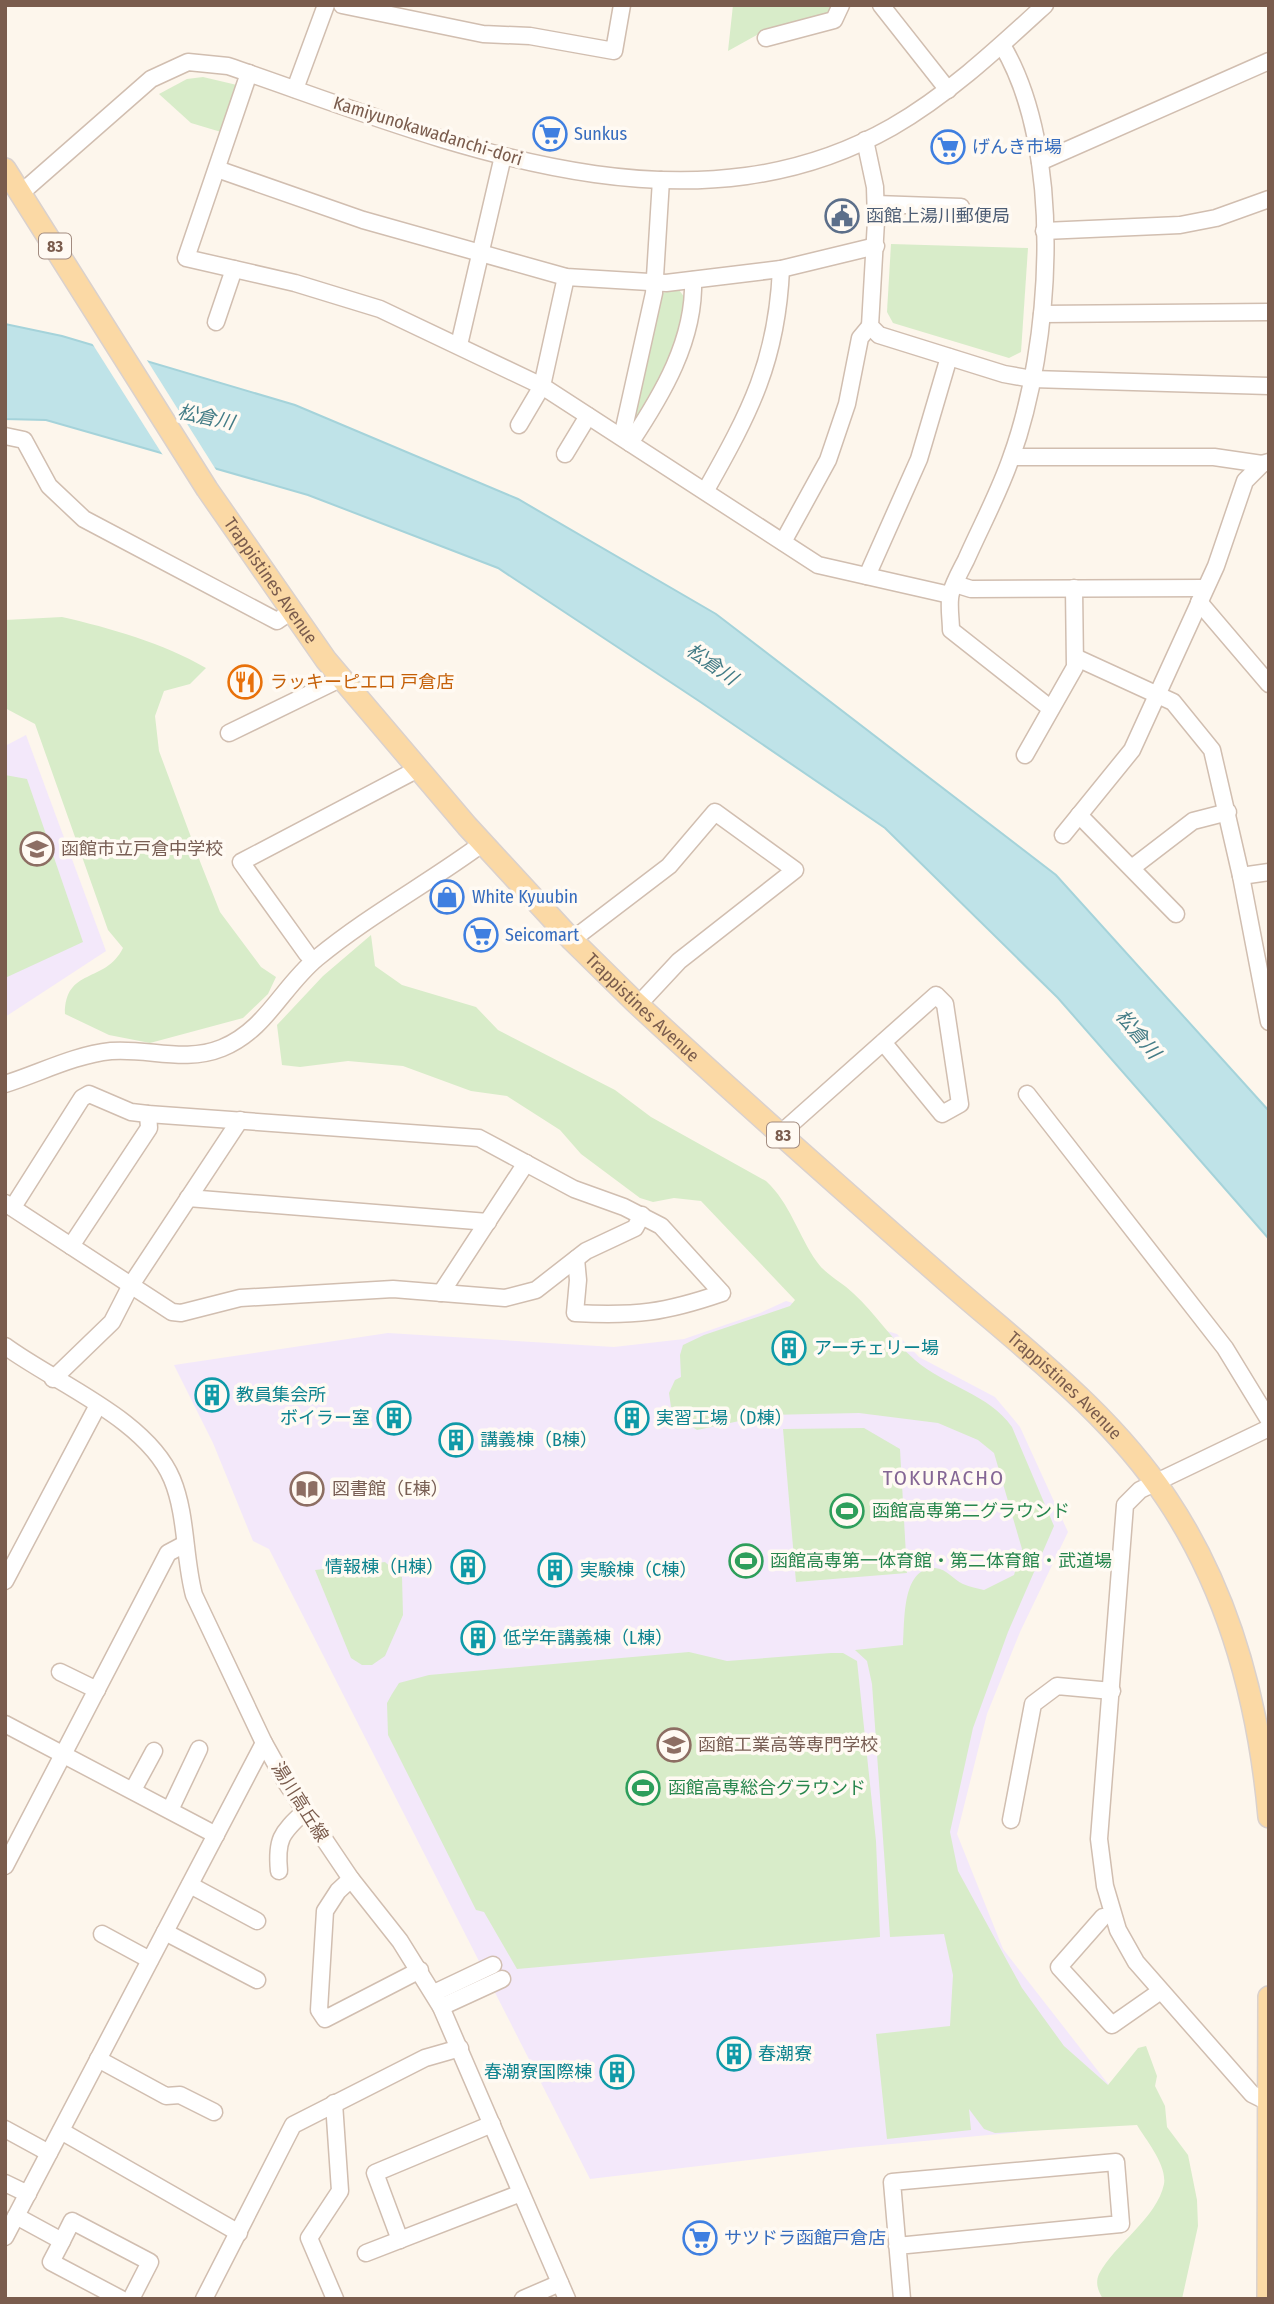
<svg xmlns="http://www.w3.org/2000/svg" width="1274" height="2304" viewBox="0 0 1274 2304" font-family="'Fira Sans Condensed','Noto Sans JP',sans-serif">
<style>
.education{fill:#f3e8fa}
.green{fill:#d8ecc9}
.water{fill:#bfe3e8;stroke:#a5d3da;stroke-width:2}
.pier{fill:#fdf6ec}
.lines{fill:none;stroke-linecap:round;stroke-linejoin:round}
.minor-casing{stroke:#d1beb0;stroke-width:19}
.major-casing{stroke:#dad1cd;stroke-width:24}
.minor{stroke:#fff;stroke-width:16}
.major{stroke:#fbd9a5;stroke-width:21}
.labels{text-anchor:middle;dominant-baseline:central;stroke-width:7;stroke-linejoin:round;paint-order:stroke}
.shield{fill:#fffaf3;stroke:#a28b7f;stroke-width:2}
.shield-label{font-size:16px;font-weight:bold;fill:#7a5c4d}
.street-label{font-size:18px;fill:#7a5c4d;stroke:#fffaf3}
.shop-label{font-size:18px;fill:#366cbe;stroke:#fffaf3;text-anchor:start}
.service-label{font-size:18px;fill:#4e5e75;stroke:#fffaf3;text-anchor:start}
.food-label{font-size:18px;fill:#c56008;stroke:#fffaf3;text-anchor:start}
.education-label{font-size:18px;fill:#785e54;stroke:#fffaf3;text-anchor:start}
.culture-label{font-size:18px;fill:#0d838f;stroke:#fffaf3;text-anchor:start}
.leisure-label{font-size:18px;fill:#27864d;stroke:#fffaf3;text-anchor:start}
.water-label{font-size:19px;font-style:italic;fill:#437c86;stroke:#fffaf3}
.quarter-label{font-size:21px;letter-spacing:2px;fill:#846695;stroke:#fffaf3}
</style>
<rect width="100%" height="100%" fill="#fdf6ec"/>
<g class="education">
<polygon points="26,735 106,951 5,1017 5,746"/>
<polygon points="786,1301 897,1334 919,1357 995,1397 1020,1427 1068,1532 1020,1632 987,1714 957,1834 1003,1949 1137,2121 849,2148 590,2179 269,1549 253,1541 213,1443 174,1365 388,1333 614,1347 684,1339 760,1313"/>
</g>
<g class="green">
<polygon points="733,5 835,5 828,16 764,31 728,51"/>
<polygon points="203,77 237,85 221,132 191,123 159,94 187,79"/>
<polygon points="891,244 1028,248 1021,352 1009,358 893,323 887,312"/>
<path d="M 679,290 L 685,298 C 683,341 658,384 638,421 L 632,419 L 661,293 Z"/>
<path d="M 62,617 C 110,628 163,643 206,668 L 190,684 L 164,691 L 155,716 L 159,751 L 201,864 L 220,912 L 261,967 L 276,977 L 268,994 L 243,1018 L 150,1043 L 109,1035 L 65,1014 C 65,967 105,984 123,948 L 108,930 L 35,724 L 5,708 L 5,620 Z"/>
<polygon points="5,775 27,779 83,942 5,978"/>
<path d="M 371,935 L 375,966 L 402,985 L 476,1007 L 498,1030 L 615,1090 L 651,1117 L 766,1181 C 790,1203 798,1235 817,1262 C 825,1274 843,1283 853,1293 C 876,1314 892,1340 915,1360 C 945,1386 989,1394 1012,1427 L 1054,1526 L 1008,1632 L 973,1728 L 950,1832 L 958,1871 L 1022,1988 L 1064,2046 L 1108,2085 L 1138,2048 L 1146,2046 L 1157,2076 L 1155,2086 L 1165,2106 L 1167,2127 L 1188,2155 L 1197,2200 L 1198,2226 L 1182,2299 L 1103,2299 C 1098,2291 1095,2283 1099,2274 C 1115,2244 1157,2218 1164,2184 C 1167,2165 1146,2140 1137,2125 L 995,2133 L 984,2129 L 969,2109 L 971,2130 L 887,2139 L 876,2034 L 950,2026 L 953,1975 L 944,1934 L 890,1937 L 872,1684 L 867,1661 L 855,1650 L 903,1645 C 905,1623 901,1567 935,1568 C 947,1569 954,1580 963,1584 C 970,1587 977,1588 984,1590 L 1014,1575 L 1022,1549 L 994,1453 L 978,1440 L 938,1423 L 859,1413 L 767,1415 L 697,1430 L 691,1426 L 685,1411 L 671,1407 L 669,1393 L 675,1380 L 681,1377 L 680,1355 L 683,1345 L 704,1335 L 790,1306 L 795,1300 L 701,1201 L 674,1198 L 653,1202 L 640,1198 L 581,1154 L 560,1130 L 507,1096 L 471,1091 L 403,1066 L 348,1061 L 300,1067 L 282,1065 L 277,1025 L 323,976 Z"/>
<polygon points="864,1428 900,1449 907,1573 796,1582 783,1429"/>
<polygon points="385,1562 402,1577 403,1615 385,1656 372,1665 362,1665 351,1658 315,1570"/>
<polygon points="689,1652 727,1661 831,1653 843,1653 857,1661 876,1841 880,1937 517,1969 484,1912 476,1910 388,1735 387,1703 392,1694 399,1683 429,1675"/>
</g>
<polygon class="water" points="5,324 62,336 295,405 518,499 716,614 1056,875 1269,1111 1269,1239 1058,998 885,828 699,701 498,568 308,495 46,420 5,419"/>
<polygon class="pier" points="90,340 145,357 218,473 164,457"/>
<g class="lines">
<defs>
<g id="minor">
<polyline points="342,5 483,34 530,36 614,51 622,5"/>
<polyline points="881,5 948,90"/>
<polyline points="766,38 834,20 841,5"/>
<path d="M 1002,45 C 1065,150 1052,345 1011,458 C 999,493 981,526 966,560 C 961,570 954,582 951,593 C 948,603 951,619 951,630 L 1050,708"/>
<polyline points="249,73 186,258 295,283 380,309 542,386 818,565 950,595"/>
<polyline points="295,89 326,5"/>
<polyline points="865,140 875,187 876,221 870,326 879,335 1004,374 1032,379 1269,386"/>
<polyline points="1040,162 1269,61"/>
<polyline points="217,169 363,220 566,277 666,283 781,269 876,246"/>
<path d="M 21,193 L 151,79 L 188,62 L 228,66 C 436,137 681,247 892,127 C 949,94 997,49 1045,5"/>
<polyline points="876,204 961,207"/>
<polyline points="1044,231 1180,225 1216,218 1269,199"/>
<polyline points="1042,314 1269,312"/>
<polyline points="216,322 234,269"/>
<polyline points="459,345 503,156"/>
<polyline points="519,425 542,386 566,277"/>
<polyline points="5,436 24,440 49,486 84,519 277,621 293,610"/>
<polyline points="622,437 654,293 661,180"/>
<path d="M 630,443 C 662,395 695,340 693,280"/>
<polyline points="565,454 588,416"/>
<polyline points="1012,457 1214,457 1262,464"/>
<path d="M 706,490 C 750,412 777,361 781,269"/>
<polyline points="783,542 828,460 847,404 860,338 870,326"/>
<polyline points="867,576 919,459 949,357"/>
<polyline points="955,584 971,589 1205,588"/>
<polyline points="1199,602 1269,684"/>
<polyline points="1077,658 1173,702 1212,750 1241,876 1269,1022"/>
<polyline points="229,733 342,678"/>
<polyline points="1025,755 1075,667 1074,588"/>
<polyline points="1079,815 1176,914"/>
<polyline points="1063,835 1132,750 1216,566 1245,481 1262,464 1269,462"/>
<polyline points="1133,867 1193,821 1228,812"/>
<polyline points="1241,876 1269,872"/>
<polyline points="572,940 669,866 715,812 795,870 679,961 638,1005"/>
<polyline points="307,954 241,862 418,769"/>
<path d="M 5,1084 C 40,1073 74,1055 111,1051 C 149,1048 185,1063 222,1048 C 266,1030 282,987 317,958 C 369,915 429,883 483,843"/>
<polyline points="1027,1094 1225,1348 1269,1420"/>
<polyline points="781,1133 936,995 945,1004 960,1104 942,1114 883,1042"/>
<polyline points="188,1198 488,1222"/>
<polyline points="5,1203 172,1312 181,1313 240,1298 393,1289 505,1298 536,1290 586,1251 635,1228 642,1215"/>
<path d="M 13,1207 L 82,1098 L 89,1094 L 131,1112 L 148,1114 L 479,1138 L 574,1189 L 624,1207 L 661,1226 L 722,1293 C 664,1313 636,1316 575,1313 L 578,1280 L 576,1259"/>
<polyline points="71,1246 149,1128 148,1114"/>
<polyline points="441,1293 526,1163"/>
<path d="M 5,1346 C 55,1383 147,1419 172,1479 C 187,1515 184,1558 194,1595 L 264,1743 L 287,1784 L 351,1879 L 400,1941 L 441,2007 L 567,2299"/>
<polyline points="53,1379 112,1322 131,1285 240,1120"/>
<polyline points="5,1581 98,1405"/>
<polyline points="60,1672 97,1690"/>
<polyline points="5,1724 216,1835"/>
<polyline points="133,1790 154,1751"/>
<polyline points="170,1810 199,1749"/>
<polyline points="1011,1820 1033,1704 1057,1686 1112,1691"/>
<polyline points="5,1866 168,1553 185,1544"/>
<path d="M 279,1871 C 276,1840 281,1833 304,1812"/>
<polyline points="351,1879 338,1891 325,1911 319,2010 325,2019 420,1970"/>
<polyline points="190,1885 257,1921"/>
<polyline points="1103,1917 1059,1967 1112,2025 1155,1995"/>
<polyline points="165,1932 257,1980"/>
<polyline points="102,1934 150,1960"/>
<polyline points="434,1993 493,1965"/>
<polyline points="441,2007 502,1979"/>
<polyline points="98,2059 166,2096 180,2095 214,2112"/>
<polyline points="1268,2102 1252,2094 1136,1962 1118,1930 1105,1886 1099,1839 1125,1505 1140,1490 1269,1428"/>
<polyline points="334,2103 340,2191 309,2238 335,2299"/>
<polyline points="5,2129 49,2153"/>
<polyline points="61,2131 239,2233"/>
<polyline points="5,2183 28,2194"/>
<polyline points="16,2216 62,2241 51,2262 121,2299"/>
<polyline points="5,2237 264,1743"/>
<polyline points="400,2240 375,2173 492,2124"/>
<polyline points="62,2241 72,2221 150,2262 131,2299"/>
<polyline points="897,2246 1121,2224 1116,2162 892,2182 902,2299"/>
<polyline points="366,2253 521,2193"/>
<polyline points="204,2299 293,2125 425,2058 460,2048"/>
<polyline points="523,2299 560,2283"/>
</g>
<g id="major">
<path id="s1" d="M 5,169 L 207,489 L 326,660 L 467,826 L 572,940 L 634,1001 C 737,1097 844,1191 950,1284 C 1026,1350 1111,1414 1167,1499 C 1230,1593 1259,1705 1269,1817"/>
<polyline points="1268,2299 1269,1997"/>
</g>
</defs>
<use href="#minor" class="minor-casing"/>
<use href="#major" class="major-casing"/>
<use href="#minor" class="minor"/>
<use href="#major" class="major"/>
</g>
<defs>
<symbol id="supermarket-ring" viewBox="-11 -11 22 22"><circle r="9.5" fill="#fffaf3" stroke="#3f7fe0" stroke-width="1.5"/><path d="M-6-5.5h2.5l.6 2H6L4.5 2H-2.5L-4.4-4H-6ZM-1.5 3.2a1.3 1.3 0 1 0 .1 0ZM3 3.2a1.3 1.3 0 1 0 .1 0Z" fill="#3f7fe0"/></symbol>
<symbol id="civic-ring" viewBox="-11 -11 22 22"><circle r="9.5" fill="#fffaf3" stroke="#5c6f8a" stroke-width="1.5"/><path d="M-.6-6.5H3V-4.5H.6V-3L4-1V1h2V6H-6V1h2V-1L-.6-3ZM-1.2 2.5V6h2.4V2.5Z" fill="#5c6f8a"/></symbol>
<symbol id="restaurant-ring" viewBox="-11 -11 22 22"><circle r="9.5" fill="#fffaf3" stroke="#e8710a" stroke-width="1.5"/><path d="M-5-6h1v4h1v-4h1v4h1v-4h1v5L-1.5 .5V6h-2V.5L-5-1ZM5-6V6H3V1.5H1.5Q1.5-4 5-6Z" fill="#e8710a"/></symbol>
<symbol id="school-ring" viewBox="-11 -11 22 22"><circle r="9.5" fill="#fffaf3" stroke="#8d6e63" stroke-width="1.5"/><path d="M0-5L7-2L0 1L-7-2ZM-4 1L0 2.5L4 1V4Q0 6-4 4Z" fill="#8d6e63"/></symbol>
<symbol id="shop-ring" viewBox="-11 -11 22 22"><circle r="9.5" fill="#fffaf3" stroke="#3f7fe0" stroke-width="1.5"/><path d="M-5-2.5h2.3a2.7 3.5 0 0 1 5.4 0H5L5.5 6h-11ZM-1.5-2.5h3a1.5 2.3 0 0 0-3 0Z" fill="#3f7fe0"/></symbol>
<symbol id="building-ring" viewBox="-11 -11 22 22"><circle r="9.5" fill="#fffaf3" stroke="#0f9aa8" stroke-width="1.5"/><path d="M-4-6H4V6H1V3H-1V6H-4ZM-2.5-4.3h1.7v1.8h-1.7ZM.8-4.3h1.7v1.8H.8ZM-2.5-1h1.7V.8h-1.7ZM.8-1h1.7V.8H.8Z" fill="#0f9aa8"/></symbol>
<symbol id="library-ring" viewBox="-11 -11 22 22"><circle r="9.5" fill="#fffaf3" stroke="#8d6e63" stroke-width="1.5"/><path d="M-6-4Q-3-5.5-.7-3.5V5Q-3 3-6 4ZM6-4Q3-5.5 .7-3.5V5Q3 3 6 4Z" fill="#8d6e63"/></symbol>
<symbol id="stadium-ring" viewBox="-11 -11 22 22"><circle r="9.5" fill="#fffaf3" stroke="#2e9e5b" stroke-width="1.5"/><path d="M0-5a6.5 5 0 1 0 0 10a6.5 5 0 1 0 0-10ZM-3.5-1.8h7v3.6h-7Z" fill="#2e9e5b"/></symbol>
<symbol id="university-ring" viewBox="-11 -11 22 22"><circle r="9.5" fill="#fffaf3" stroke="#8d6e63" stroke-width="1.5"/><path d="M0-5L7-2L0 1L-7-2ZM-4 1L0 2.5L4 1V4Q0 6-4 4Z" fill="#8d6e63"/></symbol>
</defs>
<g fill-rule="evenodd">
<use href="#supermarket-ring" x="531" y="115" width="38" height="38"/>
<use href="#supermarket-ring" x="929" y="128" width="38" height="38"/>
<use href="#civic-ring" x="823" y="197" width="38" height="38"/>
<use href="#restaurant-ring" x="226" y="663" width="38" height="38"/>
<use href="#school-ring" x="18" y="830" width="38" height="38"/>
<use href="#shop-ring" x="428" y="878" width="38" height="38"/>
<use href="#supermarket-ring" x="462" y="916" width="38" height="38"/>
<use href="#building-ring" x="770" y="1329" width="38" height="38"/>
<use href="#building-ring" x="193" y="1376" width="38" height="38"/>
<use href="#building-ring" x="375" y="1399" width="38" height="38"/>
<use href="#building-ring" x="613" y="1399" width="38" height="38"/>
<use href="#building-ring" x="437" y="1421" width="38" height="38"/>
<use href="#library-ring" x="288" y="1470" width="38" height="38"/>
<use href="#stadium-ring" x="828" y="1492" width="38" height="38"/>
<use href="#stadium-ring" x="727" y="1542" width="38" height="38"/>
<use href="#building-ring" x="449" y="1548" width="38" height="38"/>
<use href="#building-ring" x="536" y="1551" width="38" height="38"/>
<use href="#building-ring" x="459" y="1619" width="38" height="38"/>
<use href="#university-ring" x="655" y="1726" width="38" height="38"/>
<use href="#stadium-ring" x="624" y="1769" width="38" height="38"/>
<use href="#building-ring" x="715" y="2035" width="38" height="38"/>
<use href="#building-ring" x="598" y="2053" width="38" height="38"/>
<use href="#supermarket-ring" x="681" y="2219" width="38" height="38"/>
</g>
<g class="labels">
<g class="shield">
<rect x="39" y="233.5" width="32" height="25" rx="5"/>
<rect x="767" y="1122.5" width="32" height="25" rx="5"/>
</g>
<g class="shield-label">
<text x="55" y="246">83</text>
<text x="783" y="1135">83</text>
</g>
<g class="street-label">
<text transform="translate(428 131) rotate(17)">Kamiyunokawadanchi-dori</text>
<text stroke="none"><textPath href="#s1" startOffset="490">Trappistines Avenue</textPath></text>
<text stroke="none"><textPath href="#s1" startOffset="1057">Trappistines Avenue</textPath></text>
<text stroke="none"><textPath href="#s1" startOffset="1624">Trappistines Avenue</textPath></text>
<text transform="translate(300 1802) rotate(58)">湯川高丘線</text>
</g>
<g class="shop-label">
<text x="574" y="134">Sunkus</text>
<text x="972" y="147">げんき市場</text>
<text x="472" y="897">White Kyuubin</text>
<text x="505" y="935">Seicomart</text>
<text x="724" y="2238">サツドラ函館戸倉店</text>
</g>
<g class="service-label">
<text x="866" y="216">函館上湯川郵便局</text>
</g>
<g class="food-label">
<text x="270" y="682">ラッキーピエロ 戸倉店</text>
</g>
<g class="education-label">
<text x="61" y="849">函館市立戸倉中学校</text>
<text x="332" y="1489">図書館（E棟）</text>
<text x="698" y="1745">函館工業高等専門学校</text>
</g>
<g class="culture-label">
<text x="814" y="1348">アーチェリー場</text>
<text x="236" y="1395">教員集会所</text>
<text x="370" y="1418" text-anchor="end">ボイラー室</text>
<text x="656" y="1418">実習工場（D棟）</text>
<text x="480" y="1440">講義棟（B棟）</text>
<text x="444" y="1567" text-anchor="end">情報棟（H棟）</text>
<text x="580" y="1570">実験棟（C棟）</text>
<text x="503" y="1638">低学年講義棟（L棟）</text>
<text x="758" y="2054">春潮寮</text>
<text x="592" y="2072" text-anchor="end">春潮寮国際棟</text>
</g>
<g class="leisure-label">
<text x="872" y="1511">函館高専第二グラウンド</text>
<text x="770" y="1561">函館高専第一体育館・第二体育館・武道場</text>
<text x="668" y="1788">函館高専総合グラウンド</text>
</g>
<g class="water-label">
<text transform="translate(206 417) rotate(12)">松倉川</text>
<text transform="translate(712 664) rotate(35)">松倉川</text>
<text transform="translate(1138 1034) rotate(50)">松倉川</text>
</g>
<g class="quarter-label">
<text x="944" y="1478">TOKURACHO</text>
</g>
</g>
<rect width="1274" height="2304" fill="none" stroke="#7a5c4d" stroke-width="14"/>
</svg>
